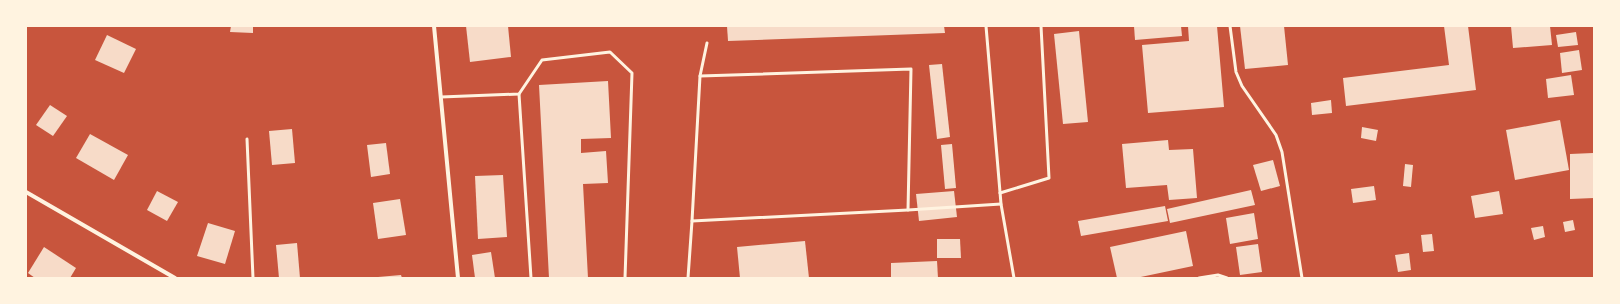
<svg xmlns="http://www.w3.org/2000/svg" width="1620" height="304" viewBox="0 0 1620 304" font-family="Inter,sans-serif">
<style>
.building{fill:#f7dbc8}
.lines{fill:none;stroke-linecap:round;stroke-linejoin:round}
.service{stroke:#fff3e0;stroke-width:3}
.minor{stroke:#fff3e0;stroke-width:4}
</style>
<rect width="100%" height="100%" fill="#c8553d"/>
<g class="building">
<polygon points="231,26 253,26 253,33 230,32"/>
<polygon points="466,26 508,26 511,57 470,62"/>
<polygon points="727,26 944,26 945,33 728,41"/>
<polygon points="1134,26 1181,26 1182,36 1135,40"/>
<polygon points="1188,26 1217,26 1224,107 1148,113 1142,45 1189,41"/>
<polygon points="1240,26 1284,26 1288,65 1245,69"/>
<polygon points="1444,26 1468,26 1476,90 1346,106 1343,78 1449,65"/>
<polygon points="1511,26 1550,26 1552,45 1513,48"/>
<polygon points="1079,31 1088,122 1063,124 1054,34"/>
<polygon points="1576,32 1578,45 1558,47 1556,35"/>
<polygon points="107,35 136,49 124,73 95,60"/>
<polygon points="1579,50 1582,70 1562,73 1560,53"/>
<polygon points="942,64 950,137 937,139 929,65"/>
<polygon points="1571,75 1574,95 1548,98 1546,79"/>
<polygon points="608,81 611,138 581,139 581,153 606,151 608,183 583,184 588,278 549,278 539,85"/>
<polygon points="1331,100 1332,113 1312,115 1311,103"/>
<polygon points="50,105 67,116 53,136 36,125"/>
<polygon points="1560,120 1569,170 1515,180 1506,130"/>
<polygon points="1362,127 1378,130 1376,141 1361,138"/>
<polygon points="292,129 295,163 272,165 269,131"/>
<polygon points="90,134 128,155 114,180 76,158"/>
<polygon points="1168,140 1169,150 1193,149 1197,198 1169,200 1167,185 1126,188 1122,144"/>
<polygon points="386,143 390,174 371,177 367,145"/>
<polygon points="952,144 956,188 945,189 941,145"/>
<polygon points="1593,153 1594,198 1570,199 1570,154"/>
<polygon points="1273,160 1280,186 1261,191 1253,165"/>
<polygon points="1405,164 1413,165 1411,187 1403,186"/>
<polygon points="503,175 507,237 478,239 475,176"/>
<polygon points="1374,186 1376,200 1353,203 1351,189"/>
<polygon points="1251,190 1255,205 1170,223 1167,209"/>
<polygon points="157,191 178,202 167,221 147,210"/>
<polygon points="954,191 957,217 919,221 916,194"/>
<polygon points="1499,191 1503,214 1475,218 1471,196"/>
<polygon points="400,199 406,235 378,239 373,203"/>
<polygon points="1165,206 1168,221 1081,236 1078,221"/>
<polygon points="1254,213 1258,239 1230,244 1226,218"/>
<polygon points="1573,220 1575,230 1565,232 1563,222"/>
<polygon points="208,223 235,231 225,264 197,256"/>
<polygon points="1543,226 1545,237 1534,240 1531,228"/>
<polygon points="1186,231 1193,266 1136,278 1117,278 1110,247"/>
<polygon points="1432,234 1434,251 1423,252 1421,235"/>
<polygon points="937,239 960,239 961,258 937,258"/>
<polygon points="805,241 809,278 740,278 737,247"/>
<polygon points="297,243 300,278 279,278 276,245"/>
<polygon points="1258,244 1262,272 1240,275 1236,247"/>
<polygon points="44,247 76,268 70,278 35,278 28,273"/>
<polygon points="491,252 495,278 475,278 472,255"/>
<polygon points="1409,253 1411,270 1398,272 1395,255"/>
<polygon points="937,261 938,278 891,278 891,263"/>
<polygon points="401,275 402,278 378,278 378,277"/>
</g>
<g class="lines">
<g class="service">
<polyline points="986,26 1001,204 1014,278"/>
<polyline points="1230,26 1236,72 1242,86 1276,135 1282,152 1302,278"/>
<polyline points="707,43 700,76 692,221 908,210 1001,204"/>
<polyline points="700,76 911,69 908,210"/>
<polyline points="519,94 531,278"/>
<polyline points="441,97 519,94 542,60 610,52 632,73 625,278"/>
<polyline points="247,139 253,278"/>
<polyline points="1000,193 1049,178 1041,26"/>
<polyline points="688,278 692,221"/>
<polyline points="1199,278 1218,275 1227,278"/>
</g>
<g class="minor">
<polyline points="434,26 458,278"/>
<polyline points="26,192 175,278"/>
</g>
</g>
<rect width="1620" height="304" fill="none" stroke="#fff3e0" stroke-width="54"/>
</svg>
